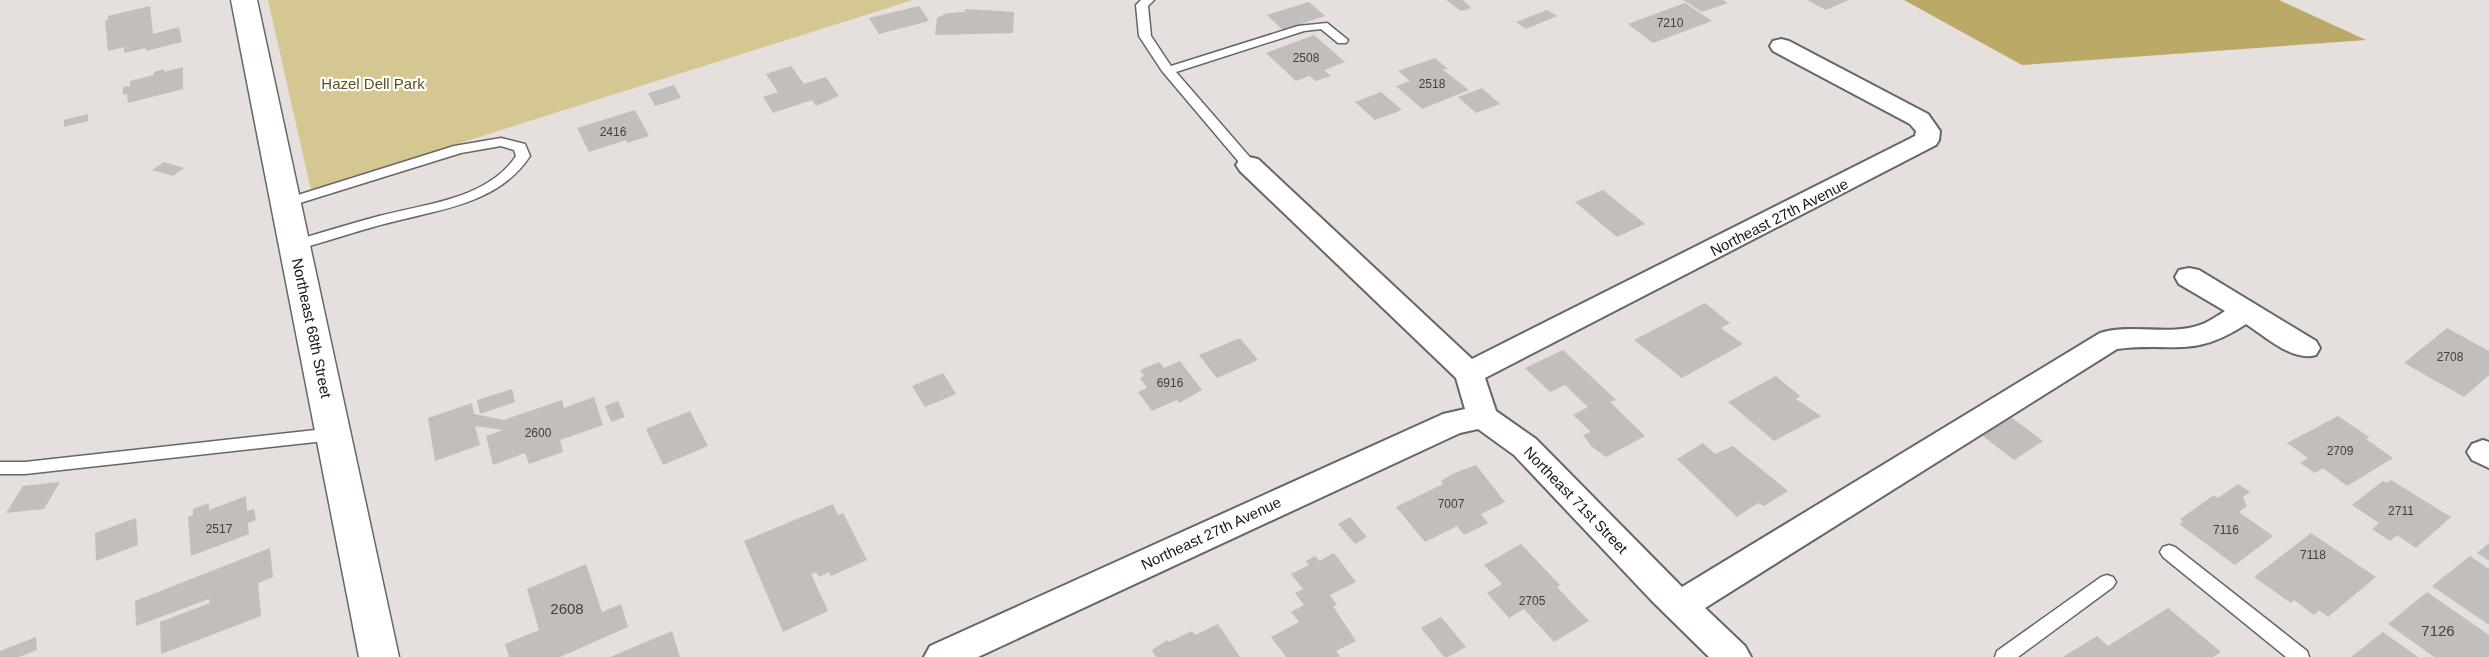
<svg xmlns="http://www.w3.org/2000/svg" width="2489" height="657" viewBox="0 0 2489 657" font-family="Helvetica,sans-serif">
<style>
.green{fill:#d4c791}
.forest{fill:#bbaa67}
.building{fill:#c2bebb}
.lines{fill:none;stroke-linecap:round;stroke-linejoin:round}
.lane-casing{stroke:#6a6564;stroke-width:3}
.street-casing{stroke:#6a6564;stroke-width:4}
.secondary-casing{stroke:#6a6564;stroke-width:3}
.lane{fill:#fff;fill-rule:evenodd}
.street{fill:#fff;fill-rule:evenodd}
.secondary{fill:#fff;fill-rule:evenodd}
.labels{text-anchor:middle;dominant-baseline:central;stroke-width:4.5;stroke-linejoin:round;paint-order:stroke}
.number-label{font-size:12px;fill:#42403e}
.park-label{font-size:15px;fill:#5d501d;stroke:#fff}
.street-label{font-size:15px;fill:#181615;stroke:#fff}
.near-number-label{font-size:15px;fill:#42403e}
</style>
<rect width="100%" height="100%" fill="#e5dfdd"/>
<polygon class="green" points="268,0 913,0 311,190"/>
<polygon class="forest" points="1904,0 2279,0 2366,40 2022,65"/>
<g class="building">
<polygon points="1446,0 1463,0 1471,8 1462,11 1458,9"/>
<polygon points="1683,0 1723,0 1728,3 1702,12"/>
<polygon points="1807,0 1849,0 1826,10"/>
<polygon points="1309,2 1325,16 1283,30 1267,15"/>
<polygon points="1685,3 1712,21 1653,43 1628,24"/>
<polygon points="150,6 153,34 179,27 182,42 146,51 146,48 124,53 124,47 108,51 105,21 108,20 108,16"/>
<polygon points="919,6 929,21 879,34 869,18"/>
<polygon points="965,9 1014,12 1013,33 935,35 937,18 947,13 965,12"/>
<polygon points="1547,10 1557,16 1526,29 1516,22"/>
<polygon points="1314,35 1345,62 1324,70 1331,76 1316,81 1309,76 1296,81 1266,53"/>
<polygon points="1435,58 1448,69 1442,69 1469,90 1422,109 1396,86 1410,81 1398,71"/>
<polygon points="791,66 804,84 826,77 839,96 816,106 812,100 773,113 763,97 778,92 766,74"/>
<polygon points="183,67 183,89 128,103 127,94 123,95 123,87 130,86 130,81 154,75 154,72 164,69 164,72"/>
<polygon points="674,85 681,98 655,106 648,93"/>
<polygon points="1482,88 1500,104 1476,113 1458,97"/>
<polygon points="1381,92 1402,110 1375,120 1355,102"/>
<polygon points="635,110 649,136 627,143 626,140 589,152 577,128"/>
<polygon points="88,114 88,121 64,127 64,120"/>
<polygon points="164,162 184,168 173,176 152,170"/>
<polygon points="1603,190 1645,224 1617,237 1575,202"/>
<polygon points="1705,303 1730,323 1721,328 1743,344 1682,378 1634,340"/>
<polygon points="2447,328 2489,351 2489,375 2464,397 2404,363"/>
<polygon points="1240,338 1258,360 1217,378 1199,355"/>
<polygon points="1563,350 1616,400 1610,402 1645,436 1606,457 1592,447 1583,435 1591,432 1573,415 1588,407 1565,385 1550,392 1525,368"/>
<polygon points="1180,361 1202,390 1179,403 1177,400 1152,411 1138,392 1147,388 1140,378 1144,376 1140,370 1159,362 1164,368"/>
<polygon points="943,373 956,394 925,407 912,386"/>
<polygon points="1776,376 1800,396 1796,399 1821,416 1774,441 1728,402"/>
<polygon points="512,389 515,402 480,414 477,400"/>
<polygon points="594,397 603,425 560,440 563,452 529,464 525,453 493,465 486,436 503,430 475,426 480,445 435,461 428,418 472,403 474,414 504,420 562,400 564,408"/>
<polygon points="618,401 625,417 611,422 605,406"/>
<polygon points="690,411 708,446 663,465 646,429"/>
<polygon points="2004,412 2043,441 2014,460 1975,430"/>
<polygon points="2338,416 2369,437 2366,439 2393,458 2347,486 2323,468 2315,473 2300,463 2308,458 2287,443"/>
<polygon points="1703,443 1715,454 1733,446 1788,491 1764,506 1758,503 1737,517 1677,459"/>
<polygon points="1476,465 1505,502 1481,514 1488,523 1464,535 1457,526 1425,542 1396,507 1443,484 1441,481 1452,474"/>
<polygon points="2391,480 2451,517 2416,548 2397,535 2390,541 2372,529 2379,523 2352,505 2383,481 2387,483"/>
<polygon points="60,482 44,509 6,513 23,486"/>
<polygon points="2238,484 2250,492 2243,497 2247,506 2239,512 2273,536 2235,565 2179,524 2183,522 2180,519 2214,495 2218,498"/>
<polygon points="246,496 247,511 254,509 256,520 248,523 249,534 191,556 188,517 193,515 193,509 209,503 209,510"/>
<polygon points="833,504 838,515 843,513 867,560 831,576 829,572 819,577 816,572 811,574 828,611 783,632 744,541"/>
<polygon points="1350,517 1367,537 1355,544 1338,524"/>
<polygon points="136,518 138,545 96,561 95,533"/>
<polygon points="2311,533 2376,577 2328,617 2319,610 2314,615 2294,600 2291,603 2254,577"/>
<polygon points="2489,543 2489,561 2477,553"/>
<polygon points="1521,544 1560,585 1557,587 1589,621 1554,642 1524,609 1509,618 1487,593 1502,584 1484,565"/>
<polygon points="270,548 273,577 258,583 261,616 161,654 160,622 210,603 209,599 136,626 135,601"/>
<polygon points="1334,553 1356,582 1330,595 1337,605 1333,606 1356,641 1336,651 1340,656 1338,657 1286,657 1271,637 1299,622 1291,612 1304,605 1295,593 1303,589 1291,574 1309,565 1306,561 1315,556 1319,561"/>
<polygon points="2470,556 2489,569 2489,625 2432,586"/>
<polygon points="586,564 602,612 621,604 628,627 560,657 509,657 505,644 539,630 527,589"/>
<polygon points="2427,592 2489,635 2489,657 2434,657 2388,624"/>
<polygon points="2168,608 2221,652 2213,657 2063,657 2097,636 2108,646"/>
<polygon points="1441,617 1466,647 1448,657 1444,657 1421,628"/>
<polygon points="1218,624 1240,657 1156,657 1152,650 1167,640 1169,642 1192,631 1195,635"/>
<polygon points="672,631 680,657 610,657"/>
<polygon points="2383,632 2418,657 2351,657"/>
<polygon points="36,637 37,650 19,657 0,657 0,651"/>
</g>
<g class="lines">
<defs>
<g id="lane">
<polygon points="1141,0 1154,0 1148,6 1151,36 1171,66 1298,26 1327,23 1348,40 1346,43 1338,43 1321,29 1304,31 1176,72 1254,162 1256,165 1254,168 1244,168 1162,71 1139,36 1136,5"/>
<path d="M 501,138 L 525,144 L 530,156 C 498,205 436,210 384,224 C 354,232 325,242 295,250 L 288,245 L 290,242 C 320,233 349,224 379,216 C 425,204 488,199 516,156 L 514,150 L 501,146 L 461,153 L 287,207 L 280,203 L 282,200 L 454,146 Z"/>
<polygon points="334,428 340,430 342,434 340,438 334,440 25,474 0,474 0,462 25,462"/>
<polygon points="2169,545 2175,547 2307,651 2309,657 2286,657 2163,557 2160,552 2163,547"/>
<polygon points="2107,575 2113,577 2116,582 2113,587 2018,657 1995,657 1997,651 2101,577"/>
</g>
<g id="street">
<path d="M 1781,39 L 1789,41 L 1928,114 L 1940,131 L 1939,140 L 1936,145 L 1485,378 L 1496,411 L 1536,439 L 1682,587 L 2100,333 C 2132,323 2170,336 2200,325 C 2209,322 2217,316 2225,311 L 2179,284 L 2175,277 L 2179,270 L 2189,268 L 2199,270 L 2316,341 L 2320,348 L 2316,355 C 2293,362 2266,337 2246,324 C 2193,359 2173,342 2117,349 L 1705,608 L 1745,646 L 1751,657 L 1709,657 L 1652,601 L 1514,455 L 1478,429 L 1460,433 L 978,657 L 924,657 L 930,646 L 1443,414 L 1465,409 L 1456,378 L 1240,171 L 1236,165 L 1240,159 L 1249,157 L 1258,159 L 1472,359 L 1915,136 L 1916,131 L 1910,124 L 1773,51 L 1770,46 L 1773,41 Z"/>
<polygon points="2483,440 2489,442 2489,468 2472,460 2467,452 2472,444"/>
</g>
<polygon id="secondary" points="231,0 257,0 399,657 359,657"/>
</defs>
<use href="#lane" class="lane-casing"/>
<use href="#street" class="street-casing"/>
<use href="#secondary" class="secondary-casing"/>
<use href="#lane" class="lane"/>
<use href="#street" class="street"/>
<use href="#secondary" class="secondary"/>
</g>
<g class="labels">
<g class="number-label">
<text x="1670" y="23">7210</text>
<text x="1306" y="58">2508</text>
<text x="1432" y="84">2518</text>
<text x="613" y="132">2416</text>
<text x="2450" y="357">2708</text>
<text x="1170" y="383">6916</text>
<text x="538" y="433">2600</text>
<text x="2340" y="451">2709</text>
<text x="1451" y="504">7007</text>
<text x="2401" y="511">2711</text>
<text x="219" y="529">2517</text>
<text x="2226" y="530">7116</text>
<text x="2313" y="555">7118</text>
<text x="1532" y="601">2705</text>
</g>
<g class="park-label">
<text x="373" y="83">Hazel Dell Park</text>
</g>
<g class="street-label">
<text transform="translate(1779 217) rotate(-27)">Northeast 27th Avenue</text>
<text transform="translate(312 328) rotate(78)">Northeast 68th Street</text>
<text transform="translate(1576 500) rotate(46)">Northeast 71st Street</text>
<text transform="translate(1211 533) rotate(-25)">Northeast 27th Avenue</text>
</g>
<g class="near-number-label">
<text x="567" y="608">2608</text>
<text x="2438" y="630">7126</text>
</g>
</g>
</svg>
